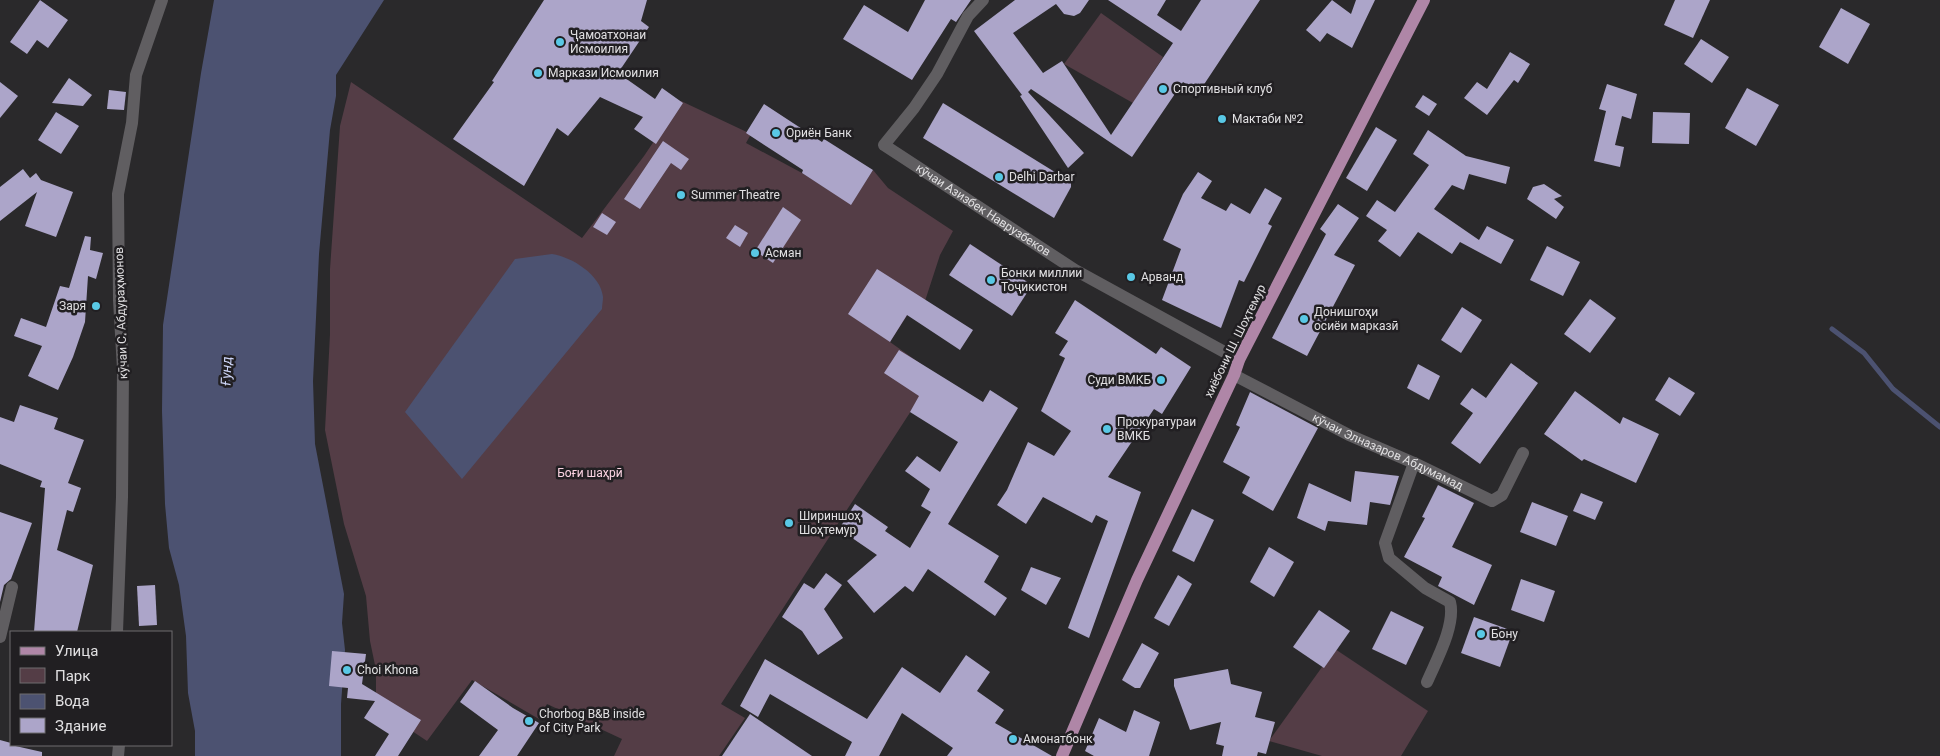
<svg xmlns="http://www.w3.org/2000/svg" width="1940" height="756" viewBox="0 0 1940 756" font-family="Roboto,sans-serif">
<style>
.green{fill:#543d46}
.water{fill:#4c5271}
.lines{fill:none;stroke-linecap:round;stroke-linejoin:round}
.stream{stroke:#4c5271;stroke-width:5}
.building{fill:#aca5c9}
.minor{stroke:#605e61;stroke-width:12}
.tertiary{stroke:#605e61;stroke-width:12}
.primary{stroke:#af86a7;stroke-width:12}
.poi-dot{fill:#59c8e5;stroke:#211f22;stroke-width:2}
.labels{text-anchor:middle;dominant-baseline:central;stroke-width:5;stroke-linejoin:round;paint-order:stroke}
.poi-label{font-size:12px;fill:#e1e0e2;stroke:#211f22;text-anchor:start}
.street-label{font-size:12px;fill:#e1e0e2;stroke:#211f22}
.park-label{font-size:12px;fill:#fbd3e2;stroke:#211f22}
.water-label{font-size:14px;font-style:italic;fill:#cfd7fa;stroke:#211f22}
</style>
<rect width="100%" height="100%" fill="#2a292b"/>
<g class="green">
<polygon points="1101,13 1163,57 1133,103 1064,64"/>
<polygon points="351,82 582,238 644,156 681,101 751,134 746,143 802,173 851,204 873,170 888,188 953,231 940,255 925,301 919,297 890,342 935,374 721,704 745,718 719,756 614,756 622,739 547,704 539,719 472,680 427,741 376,707 376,670 370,641 366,596 344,524 325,430 330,334 330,269 340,126"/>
<polygon points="1335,649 1428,711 1401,756 1322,756 1269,741"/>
</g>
<g class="water">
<polygon points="214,0 384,0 336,75 336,96 330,130 319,254 313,381 315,444 344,594 342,623 345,650 341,704 341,756 195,756 195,731 188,693 186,636 179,585 169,548 165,504 162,411 163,325 201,73"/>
<path d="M 552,254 C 572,257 601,275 603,297 C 603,301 602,305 602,309 L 462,479 L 405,412 L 515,259 Z"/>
</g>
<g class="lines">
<polyline class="stream" points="1832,329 1864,353 1893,389 1940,427"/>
</g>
<g class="building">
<polygon points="40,0 68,20 48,48 37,40 27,54 10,42"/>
<polygon points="544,0 647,0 641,21 649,27 618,73 655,99 662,88 683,103 656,144 634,129 643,117 600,97 568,136 557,128 524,186 453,139 494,82 492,81"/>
<polygon points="925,0 971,0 956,22 951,19 912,80 843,39 864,5 908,32"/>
<polygon points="1015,0 1089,0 1080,13 1074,16 1064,14 1056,4 1013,33 1043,73 1062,61 1111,135 1173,43 1108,0 1166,0 1157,15 1181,31 1201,0 1260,0 1199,92 1183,82 1132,157 1031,89 1028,92 1084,153 1068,168 1020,96 1022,95 974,31"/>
<polygon points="1332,0 1351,14 1356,0 1375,0 1352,48 1327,33 1320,42 1306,30"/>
<polygon points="1675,0 1710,0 1693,38 1664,25"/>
<polygon points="1841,8 1870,24 1848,64 1819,47"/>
<polygon points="1701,39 1729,57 1712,83 1684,64"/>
<polygon points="1510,52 1530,64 1518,83 1514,80 1487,115 1464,98 1477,82 1487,89"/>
<polygon points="69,78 92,95 83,106 52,103"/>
<polygon points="0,82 18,96 0,118"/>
<polygon points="1607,84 1637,94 1631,119 1622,116 1615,145 1624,147 1620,167 1594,161 1606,111 1599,109"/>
<polygon points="1747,88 1779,105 1756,146 1725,128"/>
<polygon points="109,90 126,92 124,110 107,109"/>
<polygon points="1423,95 1437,104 1429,116 1415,107"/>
<polygon points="943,103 1071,182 1071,187 1054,218 923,138"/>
<polygon points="764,104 822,142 824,139 873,170 851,205 802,173 803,170 746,133"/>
<polygon points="56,112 79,126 61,154 38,140"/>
<polygon points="1653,112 1690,113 1689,144 1652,143"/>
<polygon points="1376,127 1397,140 1367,191 1346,178"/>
<polygon points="1428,130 1466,156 1510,167 1506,184 1469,174 1464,190 1452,185 1434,209 1479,240 1487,226 1514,240 1501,264 1460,242 1452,254 1418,232 1400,257 1378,241 1387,230 1366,216 1377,200 1395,212 1429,165 1413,154"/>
<polygon points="663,141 689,159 681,170 671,163 640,209 624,199"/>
<polygon points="23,169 30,178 36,173 41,180 73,192 56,237 25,226 37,192 0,221 0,187"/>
<polygon points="1198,172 1212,181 1201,198 1226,211 1231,203 1250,214 1265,188 1282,198 1268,224 1272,226 1244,282 1239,280 1221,328 1162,300 1181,249 1163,240 1183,194"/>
<polygon points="1544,184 1562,196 1554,199 1564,207 1556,219 1527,199 1533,187"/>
<polygon points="1338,204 1359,218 1334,255 1355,265 1307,356 1272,338 1326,234 1320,229"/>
<polygon points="783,207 801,220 773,263 755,251"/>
<polygon points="602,213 616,222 607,235 593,227"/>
<polygon points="735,225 748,233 740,247 726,238"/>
<polygon points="85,236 91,237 90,250 103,253 96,279 88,276 85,322 73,357 58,390 28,376 42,346 14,336 21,318 46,327 60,286 69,288"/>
<polygon points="970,244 1032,285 1012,316 949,275"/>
<polygon points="1547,246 1580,262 1563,296 1530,280"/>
<polygon points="877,269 973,330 960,350 907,315 890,342 848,314"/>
<polygon points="1590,299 1616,318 1590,353 1564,334"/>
<polygon points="1075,300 1156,354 1161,347 1191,367 1162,414 1154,409 1108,477 1141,492 1089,638 1068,628 1108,521 1096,515 1092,523 1043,497 1026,524 997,505 1007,490 1028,442 1054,456 1071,431 1041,411 1065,358 1059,355 1068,341 1055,333"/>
<polygon points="1462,307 1482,320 1461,353 1441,340"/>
<polygon points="899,350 983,402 990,390 1018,408 948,524 999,556 984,582 1007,598 995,616 928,569 913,592 905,586 874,613 847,581 877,555 839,529 855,504 888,527 885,531 910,548 931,512 921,506 930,489 905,471 917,456 940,472 958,442 910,412 919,396 884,373"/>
<polygon points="1511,363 1538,383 1480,464 1451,443 1473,413 1460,404 1472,388 1486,398"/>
<polygon points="1418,364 1440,376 1429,400 1407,388"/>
<polygon points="1669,377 1695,393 1680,416 1655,400"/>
<polygon points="1575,391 1620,424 1623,417 1659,434 1636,483 1584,459 1582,461 1544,434"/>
<polygon points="1250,392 1318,428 1273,511 1242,493 1250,477 1223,462 1240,427 1236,425"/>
<polygon points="20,405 58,418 54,429 84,440 68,483 81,488 73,512 67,510 57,550 93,565 77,632 34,632 45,488 40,487 42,481 0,464 0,417 14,422"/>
<polygon points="1355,471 1399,476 1390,505 1370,502 1367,525 1328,521 1325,531 1297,518 1309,483 1351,502"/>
<polygon points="1438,485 1474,503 1452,547 1492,565 1474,605 1438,586 1442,577 1404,557 1425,518 1422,517"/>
<polygon points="1581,493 1603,502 1595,520 1573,511"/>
<polygon points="1532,502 1568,516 1556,546 1520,532"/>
<polygon points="1192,509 1214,520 1194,562 1172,551"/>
<polygon points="0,512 32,523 11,579 4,585 0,602"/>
<polygon points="1269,547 1294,562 1274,597 1250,582"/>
<polygon points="1031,567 1061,578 1046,605 1021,590"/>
<polygon points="826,573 842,585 824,609 843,638 818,655 802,631 782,617 804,583 814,589"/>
<polygon points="1178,575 1192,584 1169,626 1154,618"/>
<polygon points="1521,579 1555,591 1544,622 1511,610"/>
<polygon points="155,585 157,625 139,626 137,586"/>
<polygon points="1319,610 1350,631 1324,668 1293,647"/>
<polygon points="1391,611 1424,627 1406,665 1372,649"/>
<polygon points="1474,617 1513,631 1500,667 1461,653"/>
<polygon points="1142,643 1159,653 1140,688 1135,688 1122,680"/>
<polygon points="332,651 366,654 362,684 421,720 398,756 375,756 389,734 364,718 375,701 347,698 348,688 329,686"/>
<polygon points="966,655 990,672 977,691 1004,710 995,723 1052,756 947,756 953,748 902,713 879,756 845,756 852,742 770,694 758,717 740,706 765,659 867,719 902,667 940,693"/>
<polygon points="1228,669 1231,684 1262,692 1255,717 1275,722 1266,754 1258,752 1257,756 1222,756 1224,746 1216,744 1221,722 1190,730 1174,686 1174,679"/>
<polygon points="475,681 513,708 539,723 517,756 479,756 498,730 460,702"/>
<polygon points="1134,710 1160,722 1149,756 1094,756 1085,751 1099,718 1126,732"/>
<polygon points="750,714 812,756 722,756"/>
<polygon points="0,740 11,743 11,745 42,752 42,756 0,756"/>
</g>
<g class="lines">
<g class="minor">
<path id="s1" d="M 983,0 L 968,16 L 937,74 L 914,108 L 884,145 L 1075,270 L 1239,360"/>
<path id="s2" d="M 1234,375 L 1349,435 L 1414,463 L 1492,501 L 1502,495 L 1523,453"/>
<path d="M 1414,463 L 1385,543 L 1389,558 L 1425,588 L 1450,602 C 1456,625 1436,661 1427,682"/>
<polyline points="0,637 12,587"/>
</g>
<g class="tertiary">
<polyline points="117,632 122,497 123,369 119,300 118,194 132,123 136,75 162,0"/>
<polyline points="118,756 119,745"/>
</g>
<polyline class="primary" points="1062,756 1137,580 1234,375 1239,360 1424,0"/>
</g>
<g class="poi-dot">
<circle cx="560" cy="42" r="5"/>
<circle cx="538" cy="73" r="5"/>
<circle cx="1163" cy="89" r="5"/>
<circle cx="1222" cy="119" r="5"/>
<circle cx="776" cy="133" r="5"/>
<circle cx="999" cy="177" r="5"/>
<circle cx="681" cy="195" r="5"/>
<circle cx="755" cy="253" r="5"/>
<circle cx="1131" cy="277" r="5"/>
<circle cx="991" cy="280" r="5"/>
<circle cx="96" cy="306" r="5"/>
<circle cx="1304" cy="319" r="5"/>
<circle cx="1161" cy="380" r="5"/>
<circle cx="1107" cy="429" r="5"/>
<circle cx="789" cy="523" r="5"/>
<circle cx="1481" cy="634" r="5"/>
<circle cx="347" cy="670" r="5"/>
<circle cx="529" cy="721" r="5"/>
<circle cx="1013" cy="739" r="5"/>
</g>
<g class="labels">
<g class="poi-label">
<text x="570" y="35">Ҷамоатхонаи<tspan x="570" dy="14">Исмоилия</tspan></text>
<text x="548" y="73">Маркази Исмоилия</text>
<text x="1173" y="89">Спортивный клуб</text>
<text x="1232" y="119">Мактаби №2</text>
<text x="786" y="133">Ориён Банк</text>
<text x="1009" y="177">Delhi Darbar</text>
<text x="691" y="195">Summer Theatre</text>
<text x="765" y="253">Асман</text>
<text x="1001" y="273">Бонки миллии<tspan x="1001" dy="14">Тоҷикистон</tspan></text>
<text x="1141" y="277">Арванд</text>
<text x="86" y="306" text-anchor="end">Заря</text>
<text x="1314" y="312">Донишгоҳи<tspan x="1314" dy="14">осиёи марказӣ</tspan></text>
<text x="1151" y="380" text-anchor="end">Суди ВМКБ</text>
<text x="1117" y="422">Прокуратураи<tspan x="1117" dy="14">ВМКБ</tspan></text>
<text x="799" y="516">Шириншоҳ<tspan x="799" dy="14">Шоҳтемур</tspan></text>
<text x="1491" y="634">Бону</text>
<text x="357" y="670">Choi Khona</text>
<text x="539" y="714">Chorbog B&amp;B inside<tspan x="539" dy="14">of City Park</tspan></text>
<text x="1023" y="739">Амонатбонк</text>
</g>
<g class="street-label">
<text stroke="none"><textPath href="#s1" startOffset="295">кӯчаи Азизбек Наврузбеков</textPath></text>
<text transform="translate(121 313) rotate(-92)">кӯчаи С. Абдураҳмонов</text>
<text transform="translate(1235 341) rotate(-64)">хиёбони Ш. Шоҳтемур</text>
<text stroke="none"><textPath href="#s2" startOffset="172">кӯчаи Элназаров Абдумамад</textPath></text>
</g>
<g class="park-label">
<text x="590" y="473">Боғи шаҳрӣ</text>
</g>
<g class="water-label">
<text transform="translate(226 371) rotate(-88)">Ғунд</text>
</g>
</g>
<rect x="10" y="631" width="162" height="115" fill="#211f22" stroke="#6e6c6f"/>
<rect x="20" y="647" width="25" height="8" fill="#af86a7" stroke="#6e6c6f"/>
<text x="55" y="656" font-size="15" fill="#e1e0e2">Улица</text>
<rect x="20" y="668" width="25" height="15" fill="#543d46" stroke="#6e6c6f"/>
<text x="55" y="681" font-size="15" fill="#e1e0e2">Парк</text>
<rect x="20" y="694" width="25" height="15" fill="#4c5271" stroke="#6e6c6f"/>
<text x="55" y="706" font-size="15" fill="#e1e0e2">Вода</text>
<rect x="20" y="718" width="25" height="15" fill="#aca5c9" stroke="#6e6c6f"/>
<text x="55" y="731" font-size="15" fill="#e1e0e2">Здание</text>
</svg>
